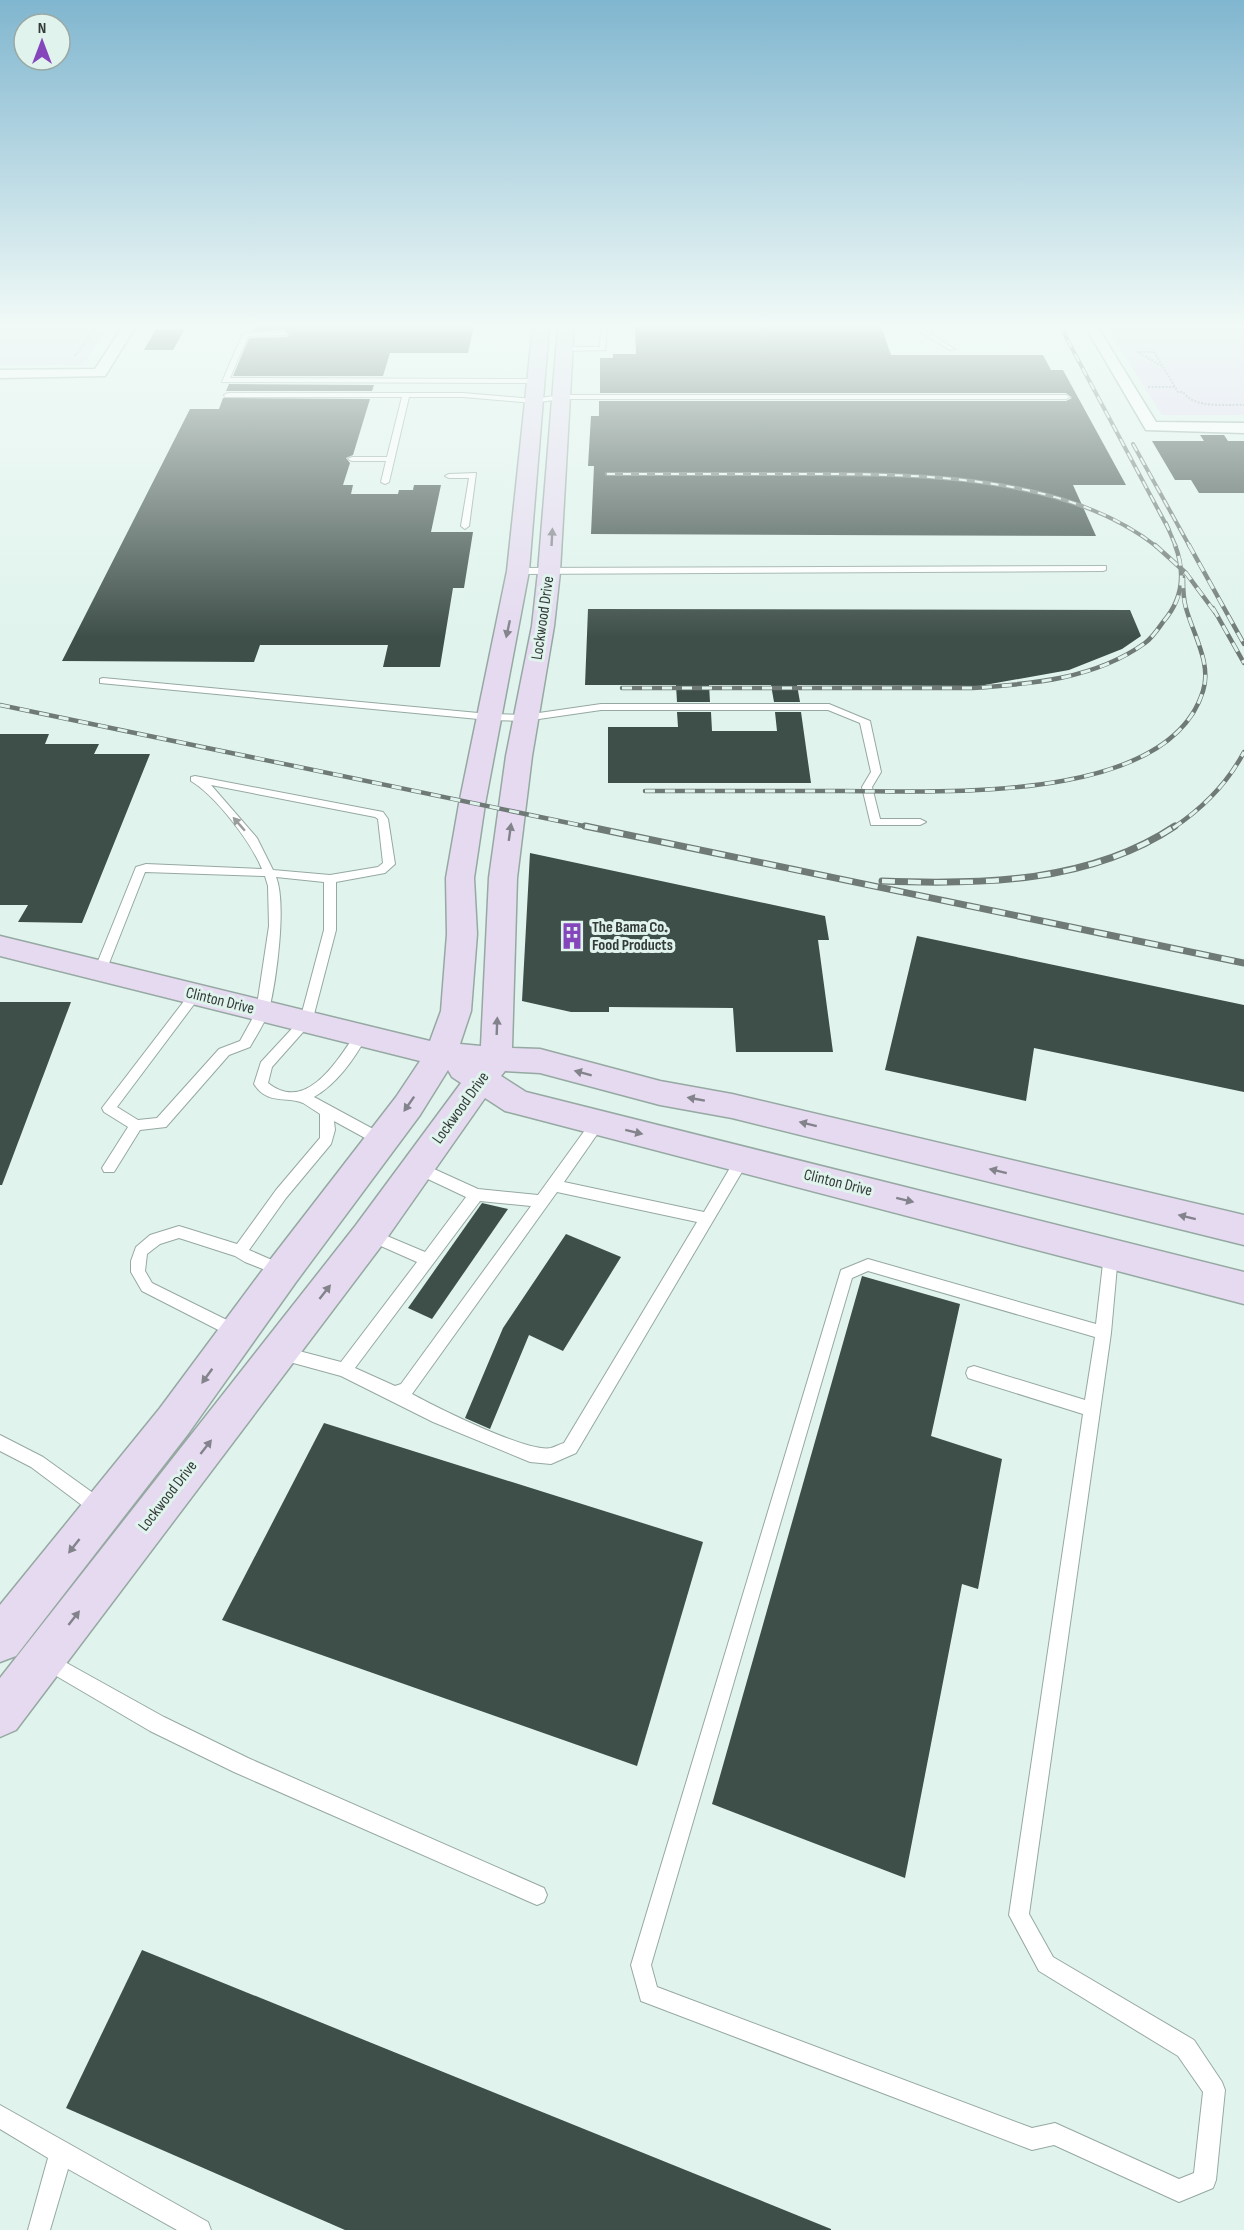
<svg xmlns="http://www.w3.org/2000/svg" width="1244" height="2230" viewBox="0 0 1244 2230" font-family="'Sofia Sans Condensed',sans-serif">
<style>
.green{fill:#e5d9f3}
.building{fill:#3e4e49}
.lines{fill:none;stroke-linecap:round;stroke-linejoin:round}
.service-casing{stroke:#96a8a2;stroke-width:2}
.minor-casing{stroke:#96a8a2;stroke-width:3}
.secondary-casing{stroke:#96a8a2;stroke-width:3}
.path{stroke:#9daca7;stroke-width:2;stroke-dasharray:2 1.5;stroke-linecap:butt}
.service{fill:#fff;fill-rule:evenodd}
.minor{fill:#fff;fill-rule:evenodd}
.secondary{fill:#e5daf0;fill-rule:evenodd}
.rail-far2-casing{stroke:#6f7a77;stroke-width:4}
.rail-far1-casing{stroke:#6f7a77;stroke-width:4.5}
.rail-casing{stroke:#6f7a77;stroke-width:7}
.rail-far2{stroke:#e0f3ed;stroke-width:2;stroke-dasharray:8;stroke-linecap:butt}
.rail-far1{stroke:#e0f3ed;stroke-width:3;stroke-dasharray:10;stroke-linecap:butt}
.rail{stroke:#e0f3ed;stroke-width:4.5;stroke-dasharray:13;stroke-linecap:butt}
.oneway{fill:#83838b}
.oneway2{fill:#999d9c}
.labels{text-anchor:middle;dominant-baseline:central;stroke-width:6;stroke-linejoin:round;paint-order:stroke}
.street-label{font-size:16px;fill:#333b39;stroke:#e0f3ed}
.poi-label{font-size:16px;font-weight:bold;fill:#333b39;stroke:#e0f3ed;text-anchor:start}
</style>
<rect width="100%" height="100%" fill="#e0f3ed"/>
<g class="green">
<polygon points="0,326 108,326 83,365 0,365"/>
<polygon points="1106,326 1244,326 1244,415 1162,415"/>
</g>
<g class="building">
<polygon points="254,326 474,326 468,353 390,353 383,376 233,376 249,338 287,337 289,335 285,330 252,331"/>
<polygon points="635,326 881,326 891,355 1043,355 1051,370 1063,370 1126,485 1073,485 1096,536 591,534 594,466 588,466 591,416 599,416 599,401 1066,401 1072,398 1066,393 600,393 600,358 613,358 613,354 636,354"/>
<polygon points="156,329 185,329 173,350 144,350"/>
<polygon points="229,384 374,385 372,391 226,391"/>
<polygon points="223,398 370,399 353,455 346,458 350,463 343,485 353,485 351,494 398,494 399,490 413,490 414,485 441,485 431,532 473,532 464,588 453,588 440,667 383,667 388,645 260,645 254,662 62,661 190,409 219,409"/>
<polygon points="1200,435 1224,435 1228,441 1244,441 1244,493 1199,493 1191,480 1175,480 1152,441 1204,441"/>
<polygon points="588,609 1130,610 1141,636 1122,649 1069,670 979,686 797,685 800,702 774,702 771,685 709,685 710,702 677,702 676,685 585,685"/>
<polygon points="677,712 711,712 712,731 777,731 775,712 801,712 811,783 608,783 608,727 678,727"/>
<polygon points="0,734 49,734 45,744 99,744 94,754 150,754 82,923 18,922 28,905 0,905"/>
<polygon points="530,853 825,916 829,940 818,940 833,1052 736,1052 733,1008 609,1007 609,1012 571,1012 522,1001"/>
<polygon points="917,936 1244,1005 1244,1092 1034,1048 1026,1101 885,1070"/>
<polygon points="0,1002 71,1002 2,1185 0,1185"/>
<polygon points="482,1203 508,1209 432,1319 408,1308"/>
<polygon points="566,1234 621,1257 563,1351 529,1335 490,1429 465,1418 503,1328"/>
<polygon points="862,1276 960,1304 931,1436 1002,1459 978,1589 962,1584 905,1878 712,1804"/>
<polygon points="324,1423 703,1542 637,1766 222,1620"/>
<polygon points="142,1950 831,2229 831,2230 345,2230 66,2108"/>
</g>
<g class="lines">
<defs>
<g id="service">
<polygon points="601,326 607,326 605,350 564,351 561,349 564,347 600,347"/>
<polygon points="910,326 917,326 955,349 950,350"/>
<polygon points="285,332 287,335 248,336 230,378 535,379 539,381 535,383 222,382 243,333"/>
<polygon points="228,393 463,393 533,399 561,395 1066,395 1070,397 1066,399 561,399 533,403 463,397 409,397 389,482 385,484 381,482 386,461 352,461 348,459 352,457 387,457 402,397 225,397 224,395"/>
<polygon points="476,473 469,526 465,529 461,526 469,478 449,478 445,476 449,474"/>
<polygon points="1106,566 1106,570 1103,571 518,574 514,571 518,568"/>
<polygon points="103,678 489,714 525,715 601,704 829,704 870,721 881,772 872,787 880,819 920,819 926,822 920,825 871,825 862,787 871,772 860,723 828,710 601,710 525,721 489,720 100,683 100,679"/>
<path d="M 195,776 L 383,812 L 388,819 L 395,864 L 385,873 L 336,882 L 336,930 L 312,1022 L 272,1067 L 268,1083 C 306,1114 338,1060 356,1033 L 366,1033 L 367,1036 C 354,1059 338,1083 314,1097 L 386,1136 L 388,1140 L 386,1144 L 376,1144 L 334,1121 L 335,1130 L 331,1144 L 286,1198 L 249,1250 L 288,1267 L 290,1271 L 288,1275 L 283,1277 L 245,1262 L 235,1256 L 179,1238 L 160,1244 L 147,1254 L 145,1271 L 152,1283 L 241,1327 L 244,1332 L 241,1337 L 236,1339 L 142,1291 L 131,1272 L 131,1261 L 136,1247 L 150,1235 L 179,1226 L 237,1244 L 276,1190 L 320,1138 L 320,1114 C 314,1110 308,1106 303,1103 C 286,1096 267,1105 254,1084 L 261,1062 L 300,1020 L 324,930 L 324,882 L 276,877 C 287,904 276,982 269,1010 C 265,1023 256,1036 250,1047 L 229,1055 L 166,1127 L 140,1130 L 114,1172 L 104,1172 L 102,1168 L 128,1127 L 104,1112 L 102,1108 L 191,992 L 199,992 L 201,995 L 117,1107 L 138,1120 L 157,1118 L 219,1049 L 240,1041 L 256,1012 L 269,926 L 268,886 L 265,876 L 145,872 L 106,971 L 100,975 L 94,971 L 136,867 L 146,864 L 262,869 C 251,842 216,796 191,781 L 191,777 ZM 211,785 L 375,817 L 378,819 L 383,863 L 378,867 L 330,875 L 273,870 L 257,838 Z"/>
<path d="M 598,1118 L 603,1119 L 605,1123 L 564,1182 L 704,1212 L 737,1156 L 747,1156 L 749,1160 L 576,1453 L 551,1464 L 530,1462 L 433,1422 L 341,1376 L 275,1358 L 272,1353 L 275,1348 L 280,1346 L 341,1362 L 417,1262 L 365,1239 L 363,1235 L 365,1231 L 370,1229 L 375,1231 L 425,1252 L 466,1197 L 413,1172 L 411,1168 L 413,1164 L 423,1164 L 478,1189 L 538,1195 L 593,1119 ZM 557,1192 L 697,1222 L 564,1443 C 560,1444 555,1447 551,1448 C 527,1453 436,1407 412,1394 ZM 480,1201 L 531,1206 L 401,1384 L 395,1386 L 355,1368 Z"/>
<path d="M 1111,1249 L 1116,1251 L 1118,1255 L 1111,1333 L 1029,1914 L 1053,1957 L 1194,2040 L 1222,2082 L 1225,2090 L 1216,2180 L 1213,2188 L 1179,2202 L 1054,2145 L 1032,2150 L 641,2001 L 631,1965 L 841,1270 L 868,1259 L 1096,1324 L 1104,1255 L 1106,1251 ZM 868,1271 L 1095,1337 L 1085,1400 L 974,1366 L 968,1368 L 966,1373 L 968,1378 L 974,1380 L 1083,1414 L 1009,1915 L 1039,1971 L 1178,2056 L 1203,2092 L 1194,2173 L 1179,2179 L 1055,2123 L 1032,2128 L 657,1987 L 651,1965 L 852,1278 Z"/>
<polygon points="0,1435 43,1457 107,1503 109,1509 107,1515 101,1517 95,1515 31,1467 0,1451"/>
<polygon points="47,1652 164,1717 248,1758 544,1888 547,1895 544,1902 537,1905 530,1902 234,1772 150,1731 41,1667 38,1661 41,1655"/>
<polygon points="0,2105 208,2222 211,2230 177,2230 68,2169 50,2230 28,2230 48,2158 0,2129"/>
</g>
<g id="minor">
<polygon points="123,326 136,326 105,376 0,378 0,370 95,369"/>
<polygon points="1085,326 1097,326 1156,422 1244,423 1244,433 1146,430"/>
</g>
<polygon id="secondary" points="533,326 549,326 529,571 485,804 474,878 477,934 471,1011 460,1044 481,1046 489,878 506,756 532,626 538,572 558,326 574,326 560,572 554,626 532,756 517,878 512,1048 540,1049 660,1081 732,1094 1244,1215 1244,1245 732,1118 660,1105 540,1073 505,1071 501,1076 526,1092 1244,1272 1244,1304 517,1114 505,1111 485,1098 382,1245 16,1730 0,1737 0,1678 356,1225 461,1083 452,1077 448,1070 420,1115 296,1282 188,1434 16,1656 0,1662 0,1605 160,1408 270,1260 396,1097 420,1061 0,956 0,936 430,1041 441,1011 447,934 446,878 459,804 507,571"/>
</defs>
<use href="#service" class="service-casing"/>
<use href="#minor" class="minor-casing"/>
<use href="#secondary" class="secondary-casing"/>
<g class="path">
<polyline points="75,356 97,326"/>
<path d="M 1162,366 L 1137,352 L 1154,352 L 1178,392 L 1183,392 C 1194,409 1226,404 1244,405"/>
<polyline points="1148,387 1175,387"/>
</g>
<use href="#service" class="service"/>
<use href="#minor" class="minor"/>
<use href="#secondary" class="secondary"/>
<defs>
<g id="rail-far2">
<polyline points="1060,326 1169,530"/>
<polyline points="1133,444 1190,547"/>
<path d="M 607,474 C 669,474 731,474 793,474 C 907,474 1063,472 1157,547"/>
<polyline points="1166,523 1176,547"/>
</g>
<g id="rail-far1">
<polyline points="1155,545 1186,573 1217,615"/>
<polyline points="1189,545 1244,644"/>
<polyline points="1213,608 1244,663"/>
<path d="M 622,688 L 973,688 C 1032,684 1095,679 1145,643 C 1152,638 1158,629 1163,622 C 1183,599 1186,574 1175,545"/>
<polyline points="0,705 593,828"/>
<path d="M 645,791 C 711,791 778,791 844,791 C 937,791 1168,805 1203,691 C 1212,664 1193,634 1186,608 C 1183,598 1183,588 1183,577"/>
<path d="M 1173,828 C 1203,808 1227,784 1244,752"/>
</g>
<g id="rail">
<polyline points="585,826 1244,963"/>
<path d="M 882,881 C 981,885 1090,883 1175,826"/>
</g>
</defs>
<use href="#rail-far2" class="rail-far2-casing"/>
<use href="#rail-far1" class="rail-far1-casing"/>
<use href="#rail" class="rail-casing"/>
<use href="#rail-far2" class="rail-far2"/>
<use href="#rail-far1" class="rail-far1"/>
<use href="#rail" class="rail"/>
</g>
<defs><path id="oneway-solid" d="M-6-.8H1V-3.2L6.5 0L1 3.2V.8H-6Z" transform="scale(1.5)"/></defs>
<g class="oneway">
<use href="#oneway-solid" transform="translate(552 537) rotate(-87)"/>
<use href="#oneway-solid" transform="translate(508 629) rotate(102)"/>
<use href="#oneway-solid" transform="translate(510 832) rotate(-82)"/>
<use href="#oneway-solid" transform="translate(497 1026) rotate(-88)"/>
<use href="#oneway-solid" transform="translate(583 1073) rotate(-165)"/>
<use href="#oneway-solid" transform="translate(696 1099) rotate(-170)"/>
<use href="#oneway-solid" transform="translate(409 1104) rotate(125)"/>
<use href="#oneway-solid" transform="translate(808 1124) rotate(-166)"/>
<use href="#oneway-solid" transform="translate(634 1132) rotate(14)"/>
<use href="#oneway-solid" transform="translate(998 1171) rotate(-166)"/>
<use href="#oneway-solid" transform="translate(905 1200) rotate(14)"/>
<use href="#oneway-solid" transform="translate(1187 1217) rotate(-166)"/>
<use href="#oneway-solid" transform="translate(325 1292) rotate(-52)"/>
<use href="#oneway-solid" transform="translate(207 1376) rotate(126)"/>
<use href="#oneway-solid" transform="translate(206 1447) rotate(-52)"/>
<use href="#oneway-solid" transform="translate(74 1546) rotate(128)"/>
<use href="#oneway-solid" transform="translate(74 1618) rotate(-52)"/>
</g>
<use class="oneway2" href="#oneway-solid" transform="translate(239 824) rotate(-131)"/>
<linearGradient id="sky" x2="0" y2="1"><stop stop-color="#80b6cf"/><stop offset="0.51" stop-color="#f1faf7"/><stop offset="1" stop-color="#f1faf7" stop-opacity="0"/></linearGradient>
<rect width="1244" height="638" fill="url(#sky)"/>
<defs>
<symbol id="building-bare" viewBox="-9 -9 18 18"><path d="M-4-6H4V6H1V3H-1V6H-4ZM-2.5-4.3h1.7v1.8h-1.7ZM.8-4.3h1.7v1.8H.8ZM-2.5-1h1.7V.8h-1.7ZM.8-1h1.7V.8H.8Z" fill="#8646bb" stroke="#e0f3ed" stroke-width="2.5" paint-order="stroke"/></symbol>
</defs>
<g fill-rule="evenodd">
<use href="#building-bare" x="553" y="917" width="38" height="38"/>
</g>
<g class="labels">
<g class="street-label">
<text transform="translate(543 618) rotate(-82)">Lockwood Drive</text>
<text transform="translate(220 1001) rotate(14)">Clinton Drive</text>
<text transform="translate(461 1108) rotate(-54)">Lockwood Drive</text>
<text transform="translate(838 1183) rotate(14)">Clinton Drive</text>
<text transform="translate(168 1496) rotate(-52)">Lockwood Drive</text>
</g>
<g class="poi-label">
<text x="592" y="927">The Bama Co.<tspan x="592" dy="18">Food Products</tspan></text>
</g>
</g>
<g transform="translate(42 42)"><circle r="28" fill="#e0f3ed" stroke="#9ba9a5" stroke-width="1.5"/>
<path d="M0-4.5L10 22L0 15L-10 22Z" fill="#8646bb"/>
<text y="-9" font-size="16" font-weight="bold" text-anchor="middle" fill="#333b39">N</text>
</g>
</svg>
